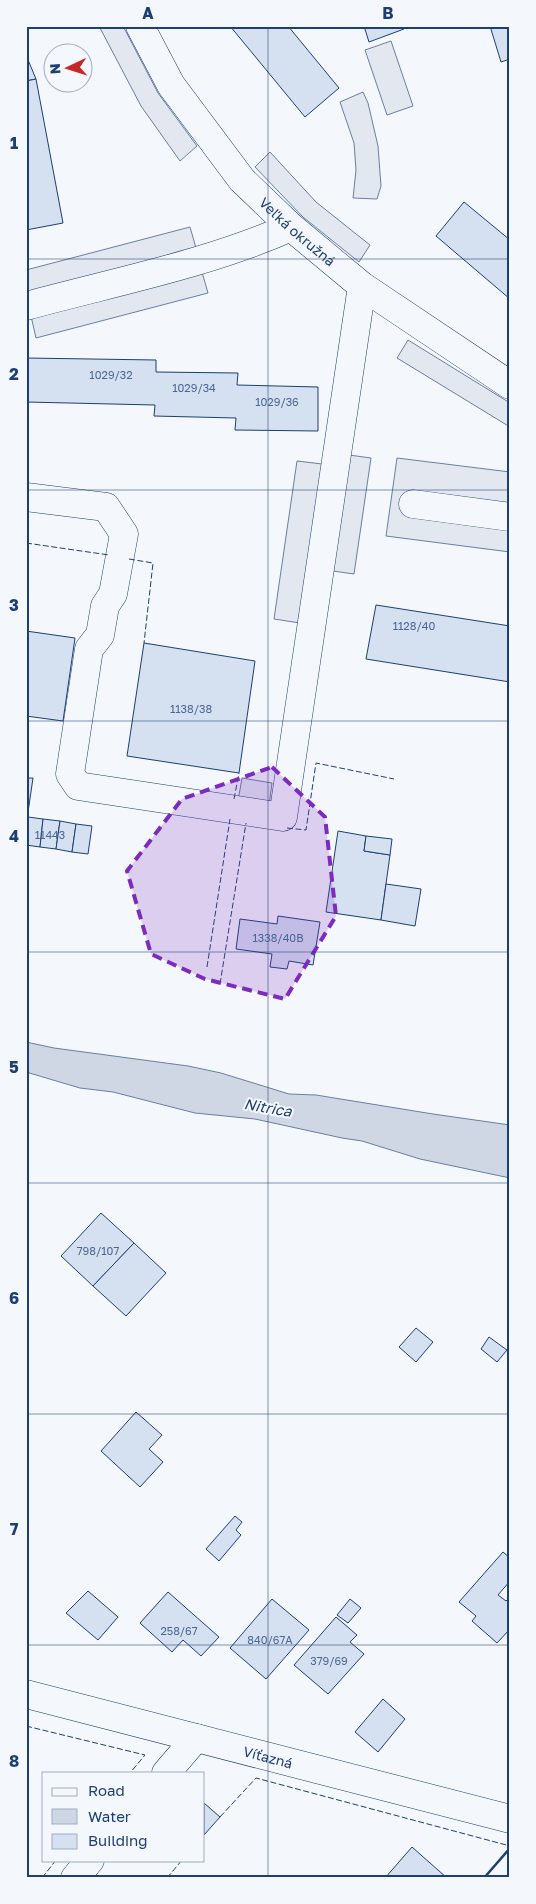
<svg xmlns="http://www.w3.org/2000/svg" width="536" height="1904" viewBox="0 0 536 1904" font-family="'Golos Text',sans-serif">
<style>
.parking{fill:#e3e8f0;stroke:#687fa3}
.water{fill:#cfd7e4;stroke:#687fa3}
.building{fill:#d5e0f0;stroke:#1d3f73}
.lines{fill:none;stroke-linecap:round;stroke-linejoin:round}
.minor-casing{stroke:#1d3f73;stroke-width:29}
.major-casing{stroke:#1d3f73;stroke-width:29}
.minor{stroke:#f4f7fb;stroke-width:28}
.major{stroke:#f4f7fb;stroke-width:28}
.fence{stroke:#1d3f73;stroke-width:1;stroke-dasharray:6 2.5;stroke-linecap:butt}
.wall{stroke:#1d3f73;stroke-width:2.5}
.marked{fill:#7b2cbf;fill-opacity:0.2;stroke:#7b2cbf;stroke-width:4;stroke-dasharray:10 6;stroke-linejoin:round}
.grid{fill:none;stroke:#1d3f73;stroke-width:1;stroke-opacity:0.55}
.labels{text-anchor:middle;dominant-baseline:central;stroke-width:4;stroke-linejoin:round;paint-order:stroke}
.number-label{font-size:11px;fill:#4b6792}
.street-label{font-size:14px;fill:#1d3f73;stroke:#f4f7fb}
.water-label{font-size:15px;font-style:italic;fill:#1d3f73;stroke:#f4f7fb}
.neatline{fill:none;stroke:#1d3f73;stroke-width:2}
.grid-label{font-size:16px;text-anchor:middle;font-weight:bold;fill:#1d3f73}
</style>
<rect width="100%" height="100%" fill="#f4f7fb"/>
<g class="parking">
<polygon points="99,26 123,26 158,93 197,146 180,161 141,106"/>
<polygon points="391,41 413,106 387,115 365,50"/>
<polygon points="363,92 368,103 378,146 381,186 377,199 353,198 356,170 354,143 340,102"/>
<polygon points="270,152 316,202 370,245 359,262 303,217 255,167"/>
<polygon points="190,227 196,248 26,293 26,270"/>
<polygon points="202,272 208,293 36,338 31,316"/>
<polygon points="408,340 510,403 510,427 397,358"/>
<polygon points="349,455 371,458 354,574 333,571"/>
<polygon points="397,458 510,472 510,552 386,536"/>
<polygon points="297,461 322,464 300,623 274,619"/>
<polygon points="242,778 272,783 269,805 238,801"/>
</g>
<polygon class="water" points="26,1042 54,1048 188,1066 221,1073 289,1094 316,1095 433,1114 510,1125 510,1178 420,1159 362,1141 342,1138 255,1119 195,1113 113,1092 80,1088 26,1072"/>
<g class="building">
<polygon points="230,26 288,26 339,88 305,117"/>
<polygon points="364,26 403,26 404,29 369,42"/>
<polygon points="490,26 510,26 510,59 501,62"/>
<polygon points="26,55 36,79 26,81"/>
<polygon points="36,79 63,223 26,230 26,81"/>
<polygon points="464,202 510,240 510,299 436,236"/>
<polygon points="26,358 156,360 156,372 238,373 237,385 318,387 318,431 235,430 236,418 154,416 155,405 26,402"/>
<polygon points="376,605 510,626 510,682 366,659"/>
<polygon points="26,631 75,638 63,721 26,716"/>
<polygon points="144,643 255,661 239,773 127,756"/>
<polygon points="26,778 33,778 26,826"/>
<polygon points="28,817 43,819 40,847 26,845"/>
<polygon points="43,819 60,821 56,849 40,847"/>
<polygon points="60,821 76,824 72,852 56,849"/>
<polygon points="76,824 92,826 88,854 72,852"/>
<polygon points="338,831 366,836 364,851 390,855 381,920 326,912"/>
<polygon points="366,836 392,839 390,855 364,851"/>
<polygon points="386,884 421,889 415,926 381,920"/>
<polygon points="278,916 320,922 313,965 289,961 287,969 270,967 272,954 236,949 240,919 277,924"/>
<polygon points="101,1213 134,1243 93,1286 61,1256"/>
<polygon points="134,1243 166,1273 126,1316 93,1286"/>
<polygon points="416,1328 433,1342 416,1362 399,1347"/>
<polygon points="489,1337 507,1350 497,1362 481,1349"/>
<polygon points="136,1412 162,1435 149,1449 163,1462 140,1487 101,1451"/>
<polygon points="235,1516 242,1522 236,1530 241,1535 219,1561 206,1549"/>
<polygon points="503,1552 510,1558 510,1581 498,1595 506,1601 508,1599 510,1600 510,1629 497,1643 472,1621 476,1616 459,1602"/>
<polygon points="88,1591 118,1617 98,1640 66,1613"/>
<polygon points="168,1592 219,1637 201,1656 183,1640 172,1652 140,1623"/>
<polygon points="272,1599 309,1630 266,1679 230,1648"/>
<polygon points="350,1599 361,1608 348,1623 337,1615"/>
<polygon points="336,1617 357,1635 350,1642 364,1654 328,1694 294,1665"/>
<polygon points="383,1699 405,1719 378,1752 355,1732"/>
<polygon points="204,1803 220,1817 204,1835"/>
<polygon points="412,1847 447,1878 385,1878"/>
</g>
<g class="lines">
<defs>
<g id="minor">
<path id="s1" d="M 140,26 L 171,85 L 242,180 L 291,227 L 362,286 L 510,385"/>
<path d="M 26,306 C 114,282 208,264 291,227"/>
<polyline points="26,497 106,507 124,534 113,594 105,606 100,635 89,649 70,774 78,786 283,817 362,286"/>
<polyline points="413,504 510,517"/>
<polyline points="166,1773 196,1738"/>
<polyline points="75,1878 90,1860"/>
</g>
<g id="major">
<path id="s2" d="M 26,1694 L 510,1819"/>
</g>
</defs>
<use href="#minor" class="minor-casing"/>
<use href="#major" class="major-casing"/>
<use href="#minor" class="minor"/>
<use href="#major" class="major"/>
<g class="fence">
<polyline points="26,543 109,555"/>
<polyline points="129,559 153,563 144,643"/>
<polyline points="234,799 239,773"/>
<polyline points="287,828 306,830 316,763 394,779"/>
<polyline points="207,967 230,819"/>
<polyline points="220,984 246,823"/>
<polyline points="26,1726 145,1755 130,1773"/>
<polyline points="220,1817 256,1778 510,1846"/>
<polyline points="42,1878 56,1860"/>
<polyline points="167,1878 182,1860"/>
</g>
<polyline class="wall" points="484,1878 510,1848"/>
</g>
<path class="marked" d="M 272,767 L 325,817 L 336,916 L 285,999 L 205,979 L 151,954 L 127,871 L 182,799 Z"/>
<path class="grid" d="M 268,26 L 268,1878M 26,259 L 510,259M 26,490 L 510,490M 26,721 L 510,721M 26,952 L 510,952M 26,1183 L 510,1183M 26,1414 L 510,1414M 26,1645 L 510,1645"/>
<g class="labels">
<g class="number-label">
<text x="111" y="374">1029/32</text>
<text x="194" y="387">1029/34</text>
<text x="277" y="401">1029/36</text>
<text x="414" y="625">1128/40</text>
<text x="191" y="708">1138/38</text>
<text x="50" y="834">11443</text>
<text x="278" y="937">1338/40B</text>
<text x="98" y="1250">798/107</text>
<text x="179" y="1630">258/67</text>
<text x="270" y="1639">840/67A</text>
<text x="329" y="1660">379/69</text>
</g>
<g class="street-label">
<text stroke="none"><textPath href="#s1" startOffset="261">Veľká okružná</textPath></text>
<text stroke="none"><textPath href="#s2" startOffset="250">Víťazná</textPath></text>
</g>
<g class="water-label">
<text transform="translate(268 1107) rotate(10)">Nitrica</text>
</g>
</g>
<rect width="536" height="1904" fill="none" stroke="#f4f7fb" stroke-width="55"/>
<rect x="42" y="1772" width="162" height="90" fill="#f4f7fb" stroke="#9eadc5"/>
<rect x="52" y="1788" width="25" height="8" fill="#f4f7fb" stroke="#9eadc5"/>
<text x="88" y="1796" font-size="15" fill="#1d3f73">Road</text>
<rect x="52" y="1809" width="25" height="15" fill="#cfd7e4" stroke="#9eadc5"/>
<text x="88" y="1822" font-size="15" fill="#1d3f73">Water</text>
<rect x="52" y="1834" width="25" height="15" fill="#d5e0f0" stroke="#9eadc5"/>
<text x="88" y="1846" font-size="15" fill="#1d3f73">Building</text>
<g transform="translate(68 68) rotate(266)"><circle r="24" fill="#f4f7fb" stroke="#9eadc5"/>
<path d="M0-4L9 19L0 12L-9 19Z" fill="#c62828"/>
<text y="-8" font-size="14" font-weight="bold" text-anchor="middle" fill="#1d3f73">N</text>
</g>
<rect x="28" y="28" width="480" height="1848" class="neatline"/>
<g class="grid-label">
<text x="148" y="19">A</text>
<text x="388" y="19">B</text>
<text x="14" y="149">1</text>
<text x="14" y="380">2</text>
<text x="14" y="611">3</text>
<text x="14" y="842">4</text>
<text x="14" y="1073">5</text>
<text x="14" y="1304">6</text>
<text x="14" y="1535">7</text>
<text x="14" y="1767">8</text>
</g>
</svg>
